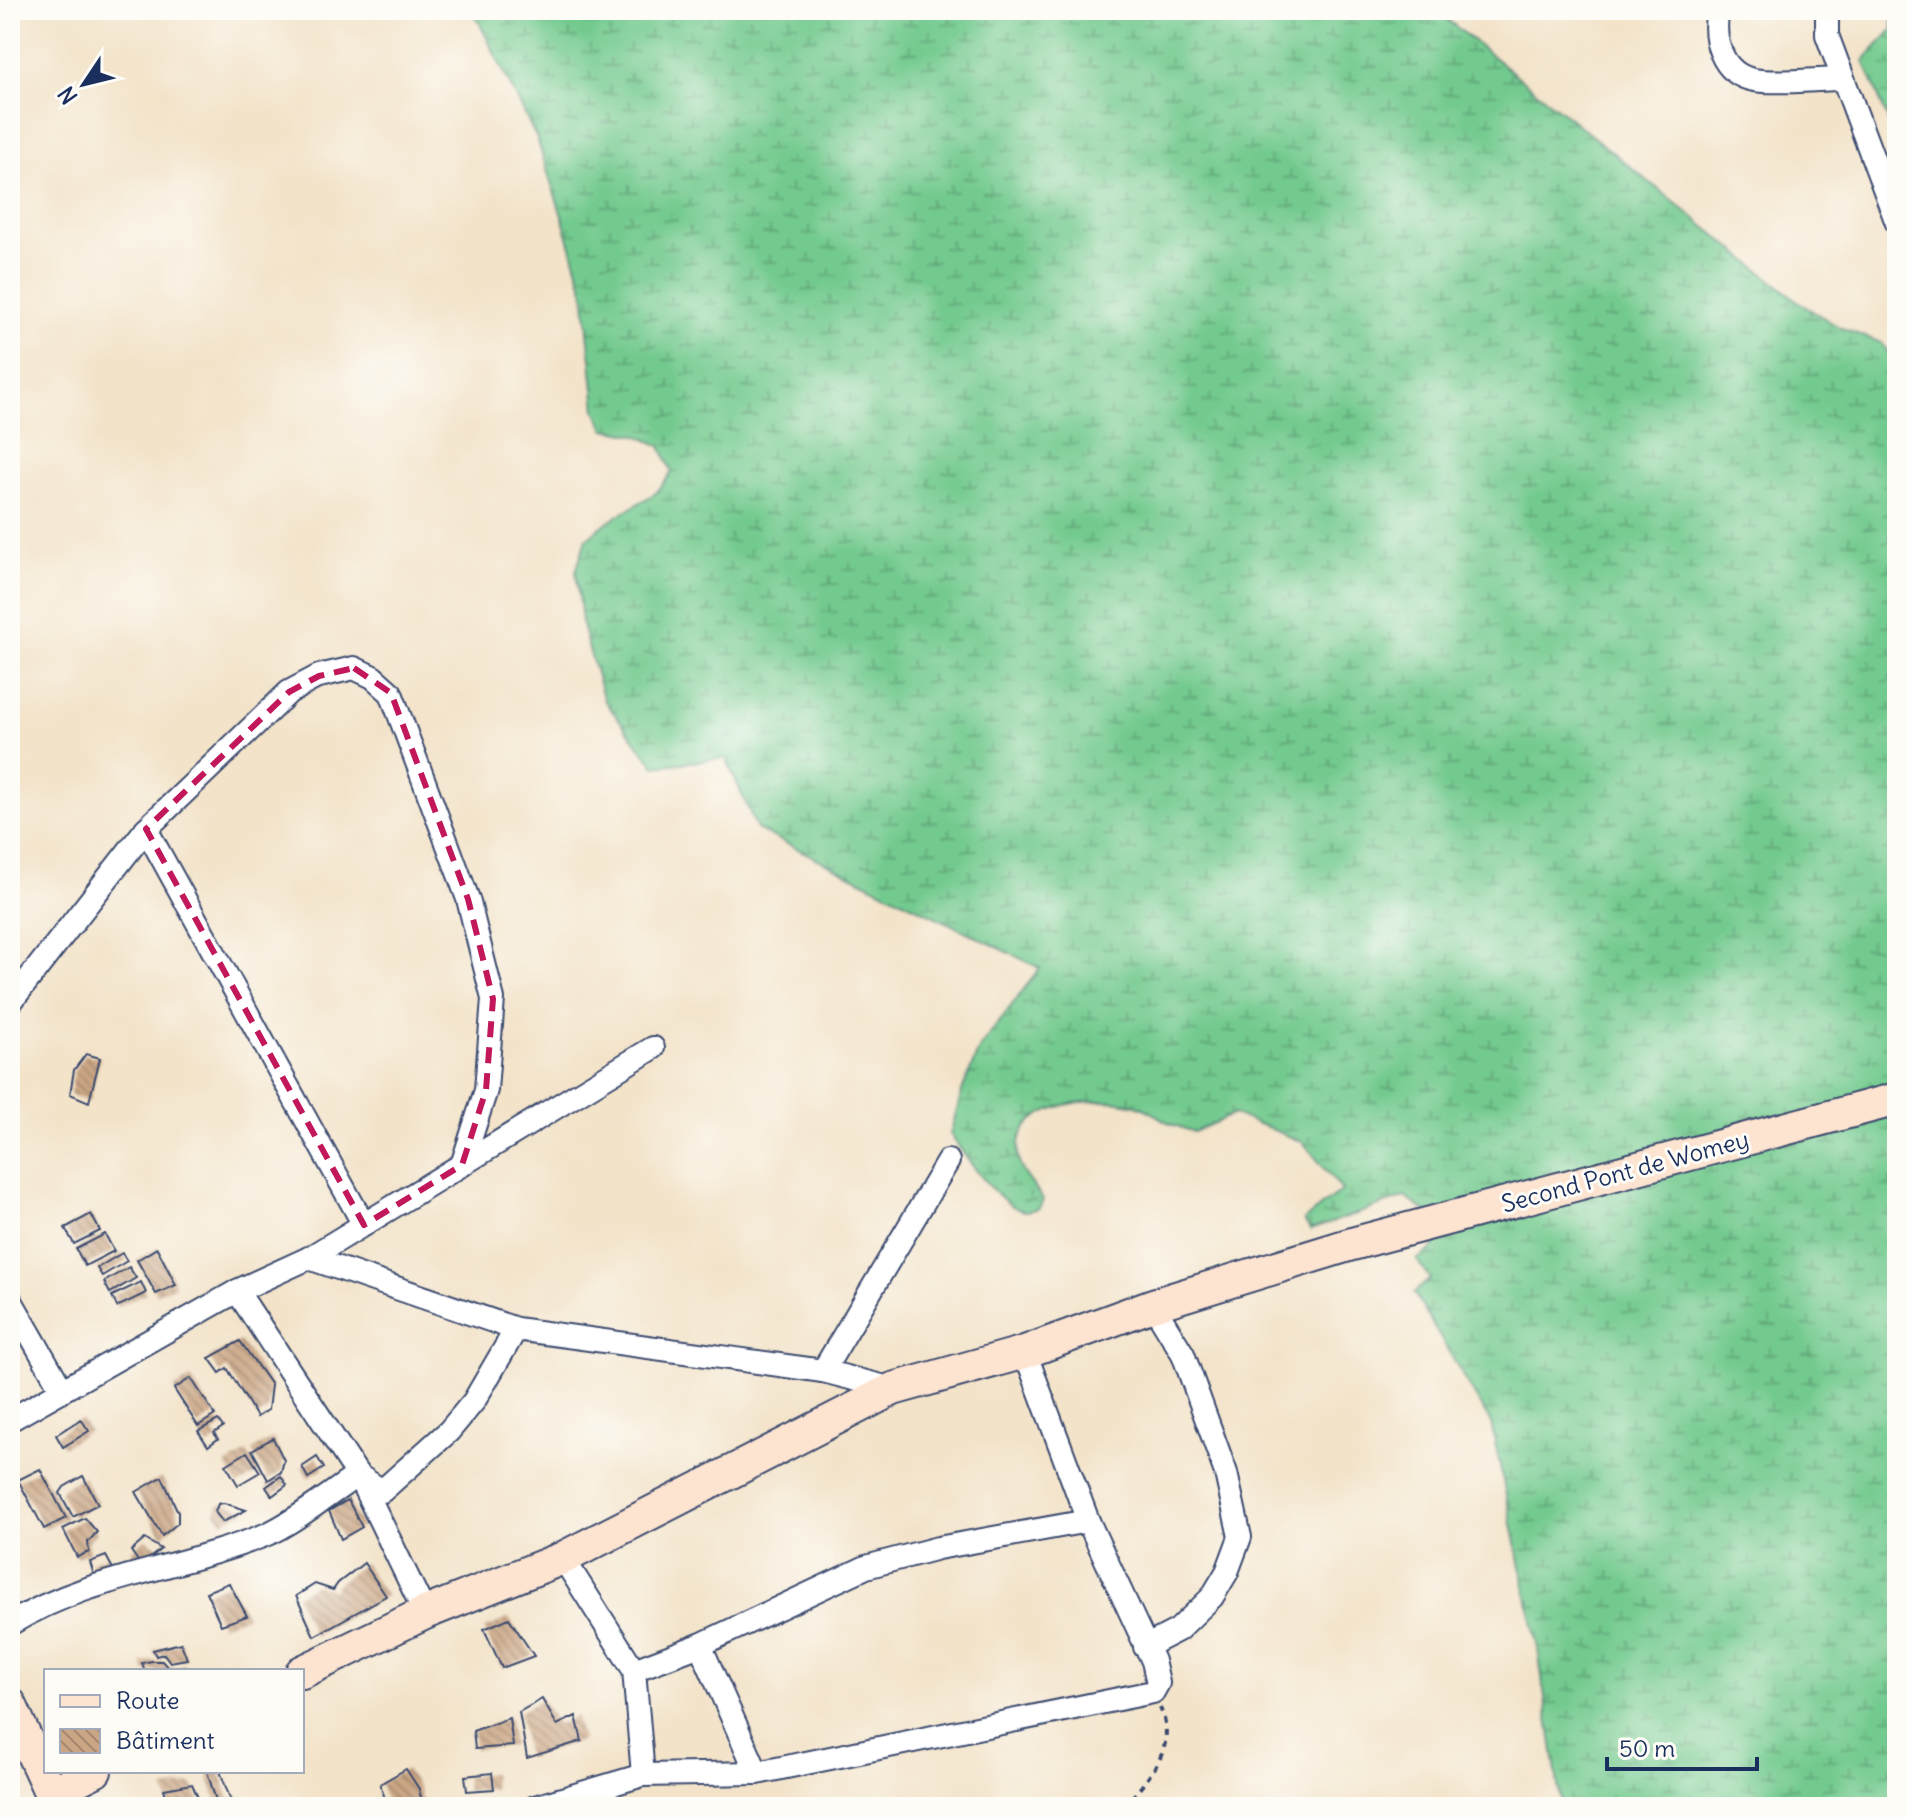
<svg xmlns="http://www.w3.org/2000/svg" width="1907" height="1817" viewBox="0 0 1907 1817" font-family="Delius,sans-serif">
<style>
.wetland{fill:url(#wetland-marsh);stroke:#477c76;stroke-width:2}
.building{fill:url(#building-back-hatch)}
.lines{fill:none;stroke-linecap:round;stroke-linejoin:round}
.street-casing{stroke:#3b4a6e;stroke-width:26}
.secondary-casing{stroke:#3b4a6e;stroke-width:36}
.path{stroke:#3b4a6e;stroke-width:4;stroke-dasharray:6 6;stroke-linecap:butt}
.street{stroke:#fff;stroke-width:22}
.secondary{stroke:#fde4d1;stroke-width:32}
.marked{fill:none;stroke:#c2185b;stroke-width:6;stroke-dasharray:16 10;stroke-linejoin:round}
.labels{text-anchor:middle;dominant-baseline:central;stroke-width:6;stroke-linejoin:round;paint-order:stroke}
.street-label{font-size:24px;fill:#1b2f5e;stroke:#fdfcf7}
</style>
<defs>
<pattern id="wetland-marsh" width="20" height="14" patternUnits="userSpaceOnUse" patternTransform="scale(2)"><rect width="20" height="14" fill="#73ca8f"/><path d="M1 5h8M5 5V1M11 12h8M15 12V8" fill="none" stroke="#5ea478"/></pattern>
<pattern id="building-back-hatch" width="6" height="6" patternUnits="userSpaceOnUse" patternTransform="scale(2)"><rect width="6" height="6" fill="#cba684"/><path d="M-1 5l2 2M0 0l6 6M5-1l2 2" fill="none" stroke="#a4886f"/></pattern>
</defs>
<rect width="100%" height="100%" fill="#fdfcf7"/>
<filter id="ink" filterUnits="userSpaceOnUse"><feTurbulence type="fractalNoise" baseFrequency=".0125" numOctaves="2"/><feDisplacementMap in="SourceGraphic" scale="16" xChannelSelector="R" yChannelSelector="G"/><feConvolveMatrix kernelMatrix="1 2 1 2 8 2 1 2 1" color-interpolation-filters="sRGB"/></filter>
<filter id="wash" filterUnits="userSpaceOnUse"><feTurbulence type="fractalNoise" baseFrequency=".006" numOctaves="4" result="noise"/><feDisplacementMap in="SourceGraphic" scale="32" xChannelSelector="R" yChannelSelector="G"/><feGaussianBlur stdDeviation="1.8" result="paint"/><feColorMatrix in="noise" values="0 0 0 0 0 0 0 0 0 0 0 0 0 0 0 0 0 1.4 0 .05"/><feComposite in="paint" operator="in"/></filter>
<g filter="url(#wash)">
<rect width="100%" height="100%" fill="#f3e3c9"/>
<g class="wetland">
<path d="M 473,10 L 1435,10 L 1804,306 L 1841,328 L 1882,343 L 1897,365 L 1897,1807 L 1561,1807 L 1538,1649 L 1491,1423 L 1414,1293 L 1430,1279 L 1417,1260 L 1433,1248 L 1446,1226 L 1405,1197 L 1310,1230 L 1304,1220 L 1342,1190 L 1303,1142 L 1234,1114 L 1194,1132 C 1187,1129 1178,1127 1171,1124 C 1158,1118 1146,1106 1132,1104 C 1095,1096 1014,1101 1018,1157 C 1020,1173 1035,1186 1043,1200 L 1039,1208 C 1038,1209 1027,1211 1026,1211 C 999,1208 964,1154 950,1134 L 963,1088 L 980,1047 L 1040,968 L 757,829 L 726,758 L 655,766 L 604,700 L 583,629 L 576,571 L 586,539 L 606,523 L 657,492 L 672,472 L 661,446 L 637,435 L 605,429 L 596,410 L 584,291 L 562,216 L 537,139 Z"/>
<polygon points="1891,10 1897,10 1897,117 1889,122 1864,61 1893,29"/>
</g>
<g id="blocks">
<g class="building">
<polygon points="86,1054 100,1058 89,1102 70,1094 74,1070"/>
<polygon points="91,1214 100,1231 74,1244 65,1228"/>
<polygon points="105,1234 114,1251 85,1266 76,1249"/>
<polygon points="157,1248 176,1285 156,1294 137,1260"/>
<polygon points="122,1253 127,1261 102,1276 97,1268"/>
<polygon points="129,1267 136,1278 110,1293 104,1282"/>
<polygon points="141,1282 146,1293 117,1307 112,1296"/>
<polygon points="240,1341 271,1385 268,1410 257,1417 227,1368 220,1373 209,1358"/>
<polygon points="191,1378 215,1415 198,1426 174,1389"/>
<polygon points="81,1419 89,1431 63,1447 56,1435"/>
<polygon points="218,1420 223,1427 214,1433 218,1439 208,1446 198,1431"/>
<polygon points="273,1438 284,1460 281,1472 268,1480 252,1450"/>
<polygon points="247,1452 260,1472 238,1485 226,1465"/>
<polygon points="317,1457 324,1468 308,1478 302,1467"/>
<polygon points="40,1469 66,1518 44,1529 18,1480"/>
<polygon points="83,1476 98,1504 73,1517 60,1493 64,1487"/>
<polygon points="281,1476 287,1485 272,1496 266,1487"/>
<polygon points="162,1477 178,1512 178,1523 162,1536 136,1492"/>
<polygon points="348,1500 362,1527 341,1539 329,1511"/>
<polygon points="224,1503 246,1510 223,1522 215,1512 218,1504"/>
<polygon points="85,1518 97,1532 88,1542 89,1552 77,1557 63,1529"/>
<polygon points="145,1539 161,1549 141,1565 131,1551"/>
<polygon points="106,1556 113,1569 94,1575 90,1562"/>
<polygon points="364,1563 386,1596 314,1636 296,1596 315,1584 333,1590 338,1583"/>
<polygon points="229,1583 247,1616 221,1625 206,1592"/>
<polygon points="509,1618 534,1656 502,1668 484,1629"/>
<polygon points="181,1643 187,1659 170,1662 164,1654 156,1656 153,1650"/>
<polygon points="152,1661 162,1661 168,1668 185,1666 185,1671 145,1671 142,1663"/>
<polygon points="542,1699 557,1725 576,1716 582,1741 527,1758 519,1712"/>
<polygon points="509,1718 513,1746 475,1749 473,1731"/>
<polygon points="406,1769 419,1789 423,1807 388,1807 380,1784"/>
<polygon points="207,1771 220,1771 231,1801 217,1804"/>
<polygon points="492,1773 494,1789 467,1791 465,1776"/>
<polygon points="192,1784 202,1807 170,1807 164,1789"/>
</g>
</g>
</g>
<g filter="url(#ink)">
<use href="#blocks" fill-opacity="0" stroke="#3b4a6e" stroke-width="2"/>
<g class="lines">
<defs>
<g id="street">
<path d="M 1718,10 C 1712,38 1721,74 1754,80 C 1776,84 1819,79 1843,79"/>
<polyline points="1827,10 1827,35 1897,223"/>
<polyline points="146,829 364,1225"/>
<polyline points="10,1003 146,829 289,692 319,676 354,668 373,677 391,693 468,899 493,999 486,1090 462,1165"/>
<polyline points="309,1258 516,1329 823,1371 893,1389"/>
<polyline points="237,1291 358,1475 425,1613"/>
<polyline points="10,1299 62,1390"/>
<polyline points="823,1371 948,1161"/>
<polyline points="10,1420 237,1291 309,1258 653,1048"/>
<polyline points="563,1558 634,1670 643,1775"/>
<path d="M 10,1624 C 88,1576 181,1569 265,1535 C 292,1524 332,1492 358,1475 L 382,1491 L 449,1431 L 474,1401 L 516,1329"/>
<polyline points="700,1645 757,1773"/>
<polyline points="1145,1647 1178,1630 1212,1597 1227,1572 1240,1537 1226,1473 1183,1354 1153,1305"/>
<polyline points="634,1670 700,1645 866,1567 938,1548 1088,1521"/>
<polyline points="535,1807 643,1775 757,1773 1153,1692 1158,1683 1153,1661 1088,1521 1025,1352"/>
</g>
<g id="secondary">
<polyline points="302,1672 425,1613 563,1558 893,1389 1025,1352 1153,1305 1352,1244 1897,1099"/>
<polyline points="10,1704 57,1807"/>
<polyline points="53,1792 95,1771"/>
</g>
</defs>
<use href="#street" class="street-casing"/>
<use href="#secondary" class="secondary-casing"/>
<path class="path" d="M 1124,1807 C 1148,1778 1179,1749 1160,1708"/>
<use href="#street" class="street"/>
<use href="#secondary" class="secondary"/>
</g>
</g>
<path class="marked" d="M 354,668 L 391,693 L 468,899 L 493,999 L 486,1090 L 462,1165 L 364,1225 L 146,829 L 289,692 L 319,676 Z"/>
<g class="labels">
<g class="street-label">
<text transform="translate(1625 1171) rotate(-15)">Second Pont de Womey</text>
</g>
</g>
<rect width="1907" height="1817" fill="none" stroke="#fdfcf7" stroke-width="40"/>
<rect x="44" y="1669" width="260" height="104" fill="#fdfcf7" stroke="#a3aaba" stroke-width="2"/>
<rect x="60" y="1695" width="40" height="12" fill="#fde4d1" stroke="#a3aaba" stroke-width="2"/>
<text x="116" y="1709" font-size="24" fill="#1b2f5e">Route</text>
<rect x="60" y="1729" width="40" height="24" fill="url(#building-back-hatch)" stroke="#a3aaba" stroke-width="2"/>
<text x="116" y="1749" font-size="24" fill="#1b2f5e">Bâtiment</text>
<g transform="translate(84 84) rotate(235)" stroke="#fdfcf7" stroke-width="6" paint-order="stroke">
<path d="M0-6L14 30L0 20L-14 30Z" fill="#1b2f5e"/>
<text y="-12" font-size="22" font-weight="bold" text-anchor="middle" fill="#1b2f5e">N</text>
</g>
<path d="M1607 1757v12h150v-12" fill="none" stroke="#1b2f5e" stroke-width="4"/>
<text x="1619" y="1757" font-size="24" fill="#1b2f5e" stroke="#fdfcf7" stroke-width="6" paint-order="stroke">50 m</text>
</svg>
